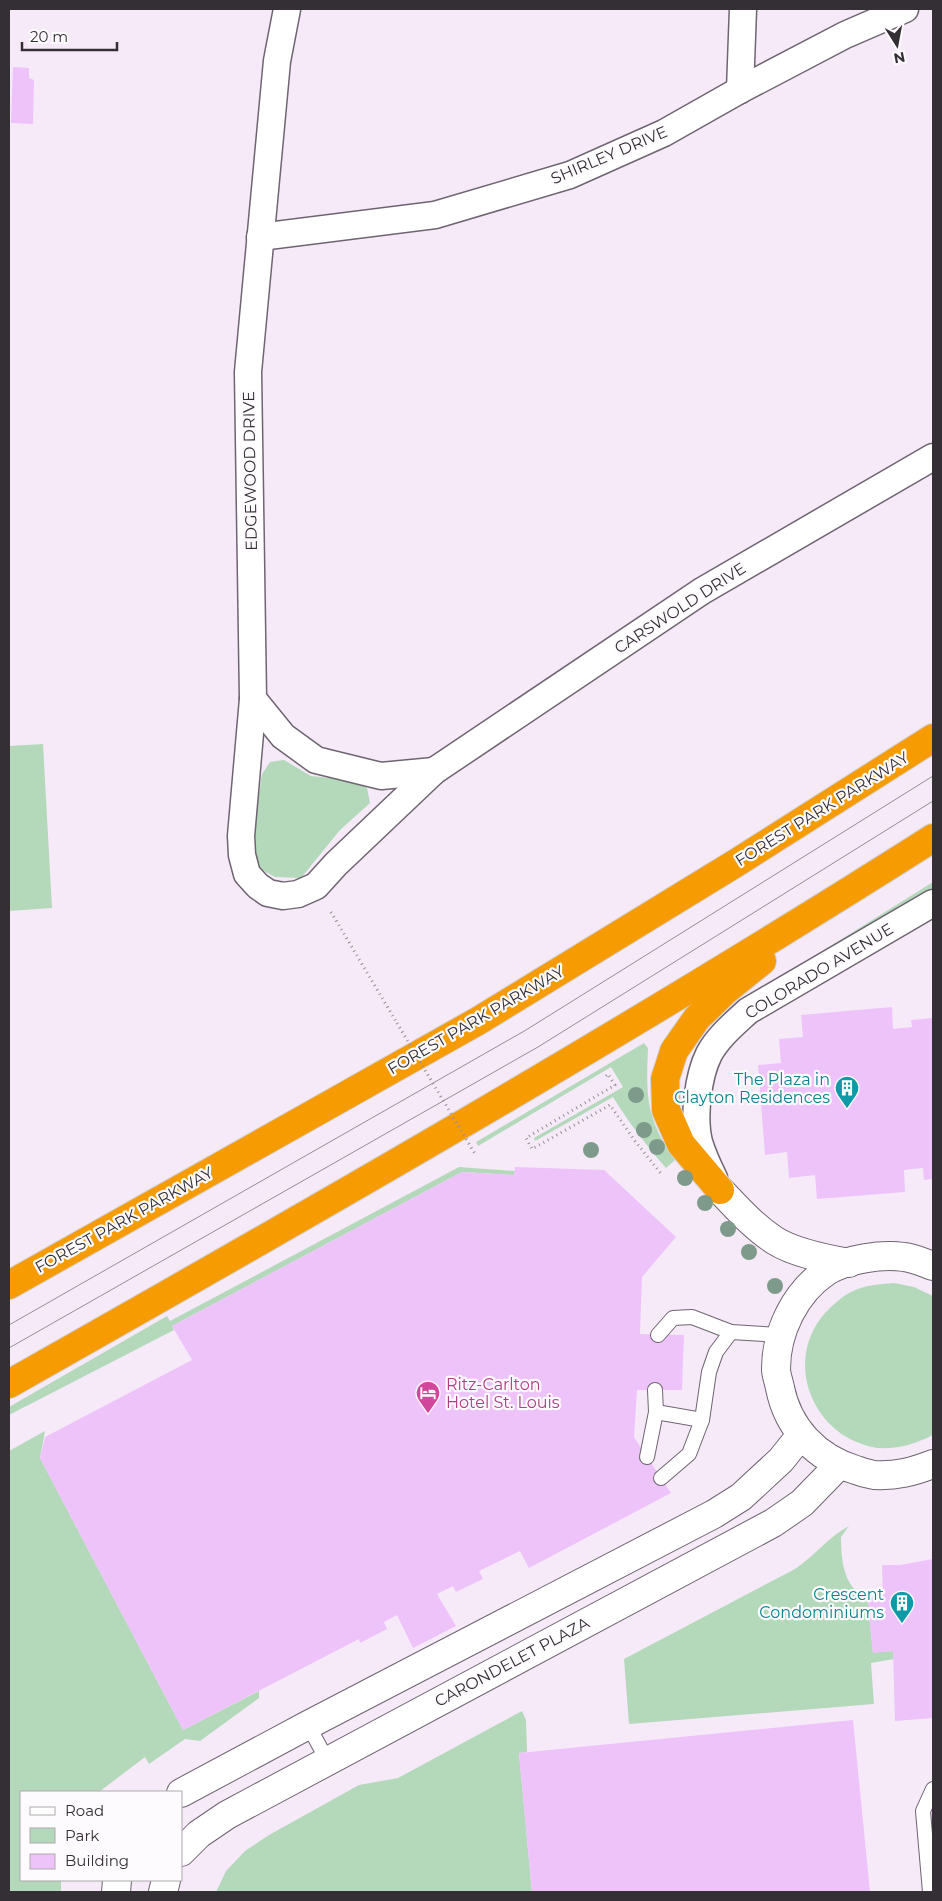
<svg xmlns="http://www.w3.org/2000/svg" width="942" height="1901" viewBox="0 0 942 1901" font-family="Montserrat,sans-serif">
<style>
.green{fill:#b3d9ba}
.building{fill:#edc3fa}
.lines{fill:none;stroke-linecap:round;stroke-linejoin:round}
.service-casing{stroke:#6f6471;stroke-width:16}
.minor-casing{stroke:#6f6471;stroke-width:29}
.tertiary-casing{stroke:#6f6471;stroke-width:30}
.motorway-casing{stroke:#d2d1d3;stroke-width:30}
.path{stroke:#968e98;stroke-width:3;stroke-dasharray:1 4;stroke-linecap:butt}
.service{stroke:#fff;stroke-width:14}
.minor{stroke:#fff;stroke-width:26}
.tertiary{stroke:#fff;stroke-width:28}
.motorway{stroke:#f69c02;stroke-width:28}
.tram{stroke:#968d98;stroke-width:1}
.path-bridge{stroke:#968e98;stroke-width:3;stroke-dasharray:1 4;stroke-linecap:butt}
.tree{fill:#7e9a8a}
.labels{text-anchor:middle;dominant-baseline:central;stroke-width:4.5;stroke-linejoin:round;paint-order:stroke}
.street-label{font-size:16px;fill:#342f35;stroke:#fefbfe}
.culture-label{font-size:16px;fill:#0d838f;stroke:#fefbfe;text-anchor:end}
.hotel-label{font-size:16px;fill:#b23c85;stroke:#fefbfe;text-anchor:start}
</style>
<rect width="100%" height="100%" fill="#f6eaf9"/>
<g class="green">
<polygon points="43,744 52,908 9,911 9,746"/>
<polygon points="284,760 311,776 349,780 360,779 367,788 370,803 340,830 301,878 275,877 253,865 250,853 262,774 270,762"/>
<polygon points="933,882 933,891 789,972"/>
<path d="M 644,1043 L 648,1048 C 646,1097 646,1119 675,1160 L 666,1168 C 646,1145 629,1123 613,1097 L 535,1141 L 534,1138 L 623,1087 L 611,1067 L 478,1146 L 476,1142 Z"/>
<polygon points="459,1167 515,1171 514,1175 462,1172 172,1326 174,1330 9,1415 9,1407 167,1316 170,1321"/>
<path d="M 894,1283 L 914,1287 L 933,1296 L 933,1435 C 915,1444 899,1449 878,1448 C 869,1447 858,1443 850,1439 C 804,1414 789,1352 826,1312 C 834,1304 842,1296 853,1291 C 866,1285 880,1284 894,1283 Z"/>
<polygon points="45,1431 40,1458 183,1730 259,1691 259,1698 200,1741 185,1739 149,1764 145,1757 99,1792 21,1792 21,1880 61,1880 61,1892 9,1892 9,1451"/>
<path d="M 849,1526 L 841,1537 C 841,1557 843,1590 867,1596 L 873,1652 L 893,1651 L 894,1659 L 871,1663 L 874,1704 L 629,1724 L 624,1659 L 795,1569 C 815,1556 828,1537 849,1526 Z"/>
<polygon points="522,1711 526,1720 527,1752 519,1753 532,1892 216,1892 226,1871 245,1851 269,1835 359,1785 398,1778"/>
</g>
<g class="building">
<polygon points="13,67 29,68 29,78 34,80 33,124 11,123"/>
<polygon points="892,1007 893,1029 912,1027 911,1020 933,1018 933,1179 924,1180 923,1168 904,1170 905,1192 817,1199 815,1175 789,1178 787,1152 765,1155 758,1065 781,1063 779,1039 803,1037 801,1015"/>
<polygon points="515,1167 604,1170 676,1237 642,1277 640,1334 684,1335 682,1390 637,1390 634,1437 671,1493 529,1568 520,1551 479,1571 483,1579 456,1592 453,1586 437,1594 456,1626 413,1648 397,1615 384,1622 387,1629 360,1643 359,1639 183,1730 40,1458 45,1437 192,1360 172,1326 462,1172 514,1175"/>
<polygon points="933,1559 933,1718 895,1721 893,1651 873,1653 867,1596 883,1597 882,1565 900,1565"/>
<polygon points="853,1720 870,1892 532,1892 519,1753"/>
</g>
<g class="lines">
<defs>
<g id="service">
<polyline points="658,1335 673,1318 692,1317 731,1332 780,1335"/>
<polyline points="656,1412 702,1420"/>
<polyline points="647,1457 656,1412 655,1390"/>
<polyline points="661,1478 689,1454 702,1420 709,1372 716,1352 731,1332"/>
<polyline points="308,1725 327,1760"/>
<polyline points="930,1892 923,1811 933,1789"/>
</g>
<g id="minor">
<polyline points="287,9 277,61 248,372 253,699 241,836 242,855 247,874 258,886 268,893 283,896 298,894 316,886 336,864 434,771 702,591 933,457"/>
<polyline points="740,90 743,9"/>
<polyline points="260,237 435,215 570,175 664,133 740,90 845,35 905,9"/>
<polyline points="253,699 283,736 316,760 381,776 434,771"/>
<path d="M 714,1178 C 708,1166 703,1155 699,1142 C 693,1117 698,1076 709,1054 C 718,1037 735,1023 748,1011 L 933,903"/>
</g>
<g id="tertiary">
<path d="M 720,1190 C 737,1208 753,1226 774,1240 C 794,1253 826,1259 849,1263"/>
<path d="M 933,1266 C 924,1263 914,1258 904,1257 C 881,1254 847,1259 827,1271 C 795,1292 776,1332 776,1369 C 776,1375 779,1382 780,1388 C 788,1428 816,1458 856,1470 C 861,1472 868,1474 874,1475 C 897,1476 912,1472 933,1464"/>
<polyline points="181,1793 308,1725 714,1514 741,1497 781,1460 801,1435"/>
<polyline points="181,1852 199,1834 227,1815 773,1523 802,1503 839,1465"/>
<polyline points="116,1892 117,1880"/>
<polyline points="163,1892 166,1880"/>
</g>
<g id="motorway">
<polyline points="720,1190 681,1144 666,1110 665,1079 674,1051 697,1018 726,990 762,961"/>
<polyline points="9,1285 478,1021 736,863 933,738"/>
<path d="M 9,1384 C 320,1208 631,1030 933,838"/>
</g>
</defs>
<use href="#service" class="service-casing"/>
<use href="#minor" class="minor-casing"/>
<use href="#tertiary" class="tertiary-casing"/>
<use href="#motorway" class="motorway-casing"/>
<g class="path">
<polyline points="331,912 397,1023"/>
<polyline points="606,1076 608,1074 615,1085 526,1138 532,1149 610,1105 635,1141 662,1175"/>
</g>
<use href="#service" class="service"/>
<use href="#minor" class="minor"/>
<use href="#tertiary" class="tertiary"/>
<use href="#motorway" class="motorway"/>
<g class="tram">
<polyline points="9,1325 526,1030 933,776"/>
<polyline points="9,1348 538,1047 933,801"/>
</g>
<polyline class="path-bridge" points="397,1023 475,1154"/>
</g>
<g class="tree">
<circle cx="636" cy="1095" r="8"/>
<circle cx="644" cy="1130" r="8"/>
<circle cx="657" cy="1147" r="8"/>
<circle cx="591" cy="1150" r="8"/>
<circle cx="685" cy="1178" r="8"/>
<circle cx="705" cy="1203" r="8"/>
<circle cx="728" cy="1229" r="8"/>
<circle cx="749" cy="1252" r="8"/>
<circle cx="775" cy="1286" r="8"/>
</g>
<defs>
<symbol id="building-pin" viewBox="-11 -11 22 30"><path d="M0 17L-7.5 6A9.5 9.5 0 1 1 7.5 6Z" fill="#0f9aa8" stroke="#fefbfe"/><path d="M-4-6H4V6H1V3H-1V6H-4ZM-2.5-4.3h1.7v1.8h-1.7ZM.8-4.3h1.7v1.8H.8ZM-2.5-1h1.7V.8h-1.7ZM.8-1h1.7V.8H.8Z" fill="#fff"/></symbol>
<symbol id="hotel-pin" viewBox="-11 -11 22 30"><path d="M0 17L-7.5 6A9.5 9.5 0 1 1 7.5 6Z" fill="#d1479c" stroke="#fefbfe"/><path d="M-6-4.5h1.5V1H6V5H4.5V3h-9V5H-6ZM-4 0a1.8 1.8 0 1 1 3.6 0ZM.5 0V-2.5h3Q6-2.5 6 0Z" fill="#fff"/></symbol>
</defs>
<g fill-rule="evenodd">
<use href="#building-pin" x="833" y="1074" width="28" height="38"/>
<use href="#hotel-pin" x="414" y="1379" width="28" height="38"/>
<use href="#building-pin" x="888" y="1589" width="28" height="38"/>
</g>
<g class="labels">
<g class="street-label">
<text transform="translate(609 155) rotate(-23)">SHIRLEY DRIVE</text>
<text transform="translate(250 471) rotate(-91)">EDGEWOOD DRIVE</text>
<text transform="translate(680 608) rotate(-33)">CARSWOLD DRIVE</text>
<text transform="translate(822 809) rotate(-32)">FOREST PARK PARKWAY</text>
<text transform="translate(819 971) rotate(-31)">COLORADO AVENUE</text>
<text transform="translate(476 1020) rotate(-30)">FOREST PARK PARKWAY</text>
<text transform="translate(124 1220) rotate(-29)">FOREST PARK PARKWAY</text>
<text transform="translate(512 1662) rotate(-28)">CARONDELET PLAZA</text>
</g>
<g class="culture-label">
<text x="830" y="1079">The Plaza in<tspan x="830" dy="18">Clayton Residences</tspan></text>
<text x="884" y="1594">Crescent<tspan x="884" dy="18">Condominiums</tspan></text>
</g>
<g class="hotel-label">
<text x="446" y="1384">Ritz-Carlton<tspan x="446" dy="18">Hotel St. Louis</tspan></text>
</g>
</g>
<rect width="942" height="1901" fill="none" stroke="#342f35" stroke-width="20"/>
<rect x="20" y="1791" width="162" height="90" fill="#fefbfe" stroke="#ada9ae"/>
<rect x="30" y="1807" width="25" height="8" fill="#ffffff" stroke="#ada9ae"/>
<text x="65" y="1816" font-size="15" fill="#342f35">Road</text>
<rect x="30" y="1828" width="25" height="15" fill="#b3d9ba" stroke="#ada9ae"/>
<text x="65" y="1841" font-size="15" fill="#342f35">Park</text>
<rect x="30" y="1854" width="25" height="15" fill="#edc3fa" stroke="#ada9ae"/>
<text x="65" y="1866" font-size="15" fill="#342f35">Building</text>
<g transform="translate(897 45) rotate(169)" stroke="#fefbfe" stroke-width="4" paint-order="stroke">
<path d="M0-4L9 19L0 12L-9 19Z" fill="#342f35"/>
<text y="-8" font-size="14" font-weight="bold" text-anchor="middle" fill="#342f35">N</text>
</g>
<path d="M22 42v8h95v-8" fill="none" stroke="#342f35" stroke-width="2.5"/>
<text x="30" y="42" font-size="15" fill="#342f35" stroke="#fefbfe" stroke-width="4" paint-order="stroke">20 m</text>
</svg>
